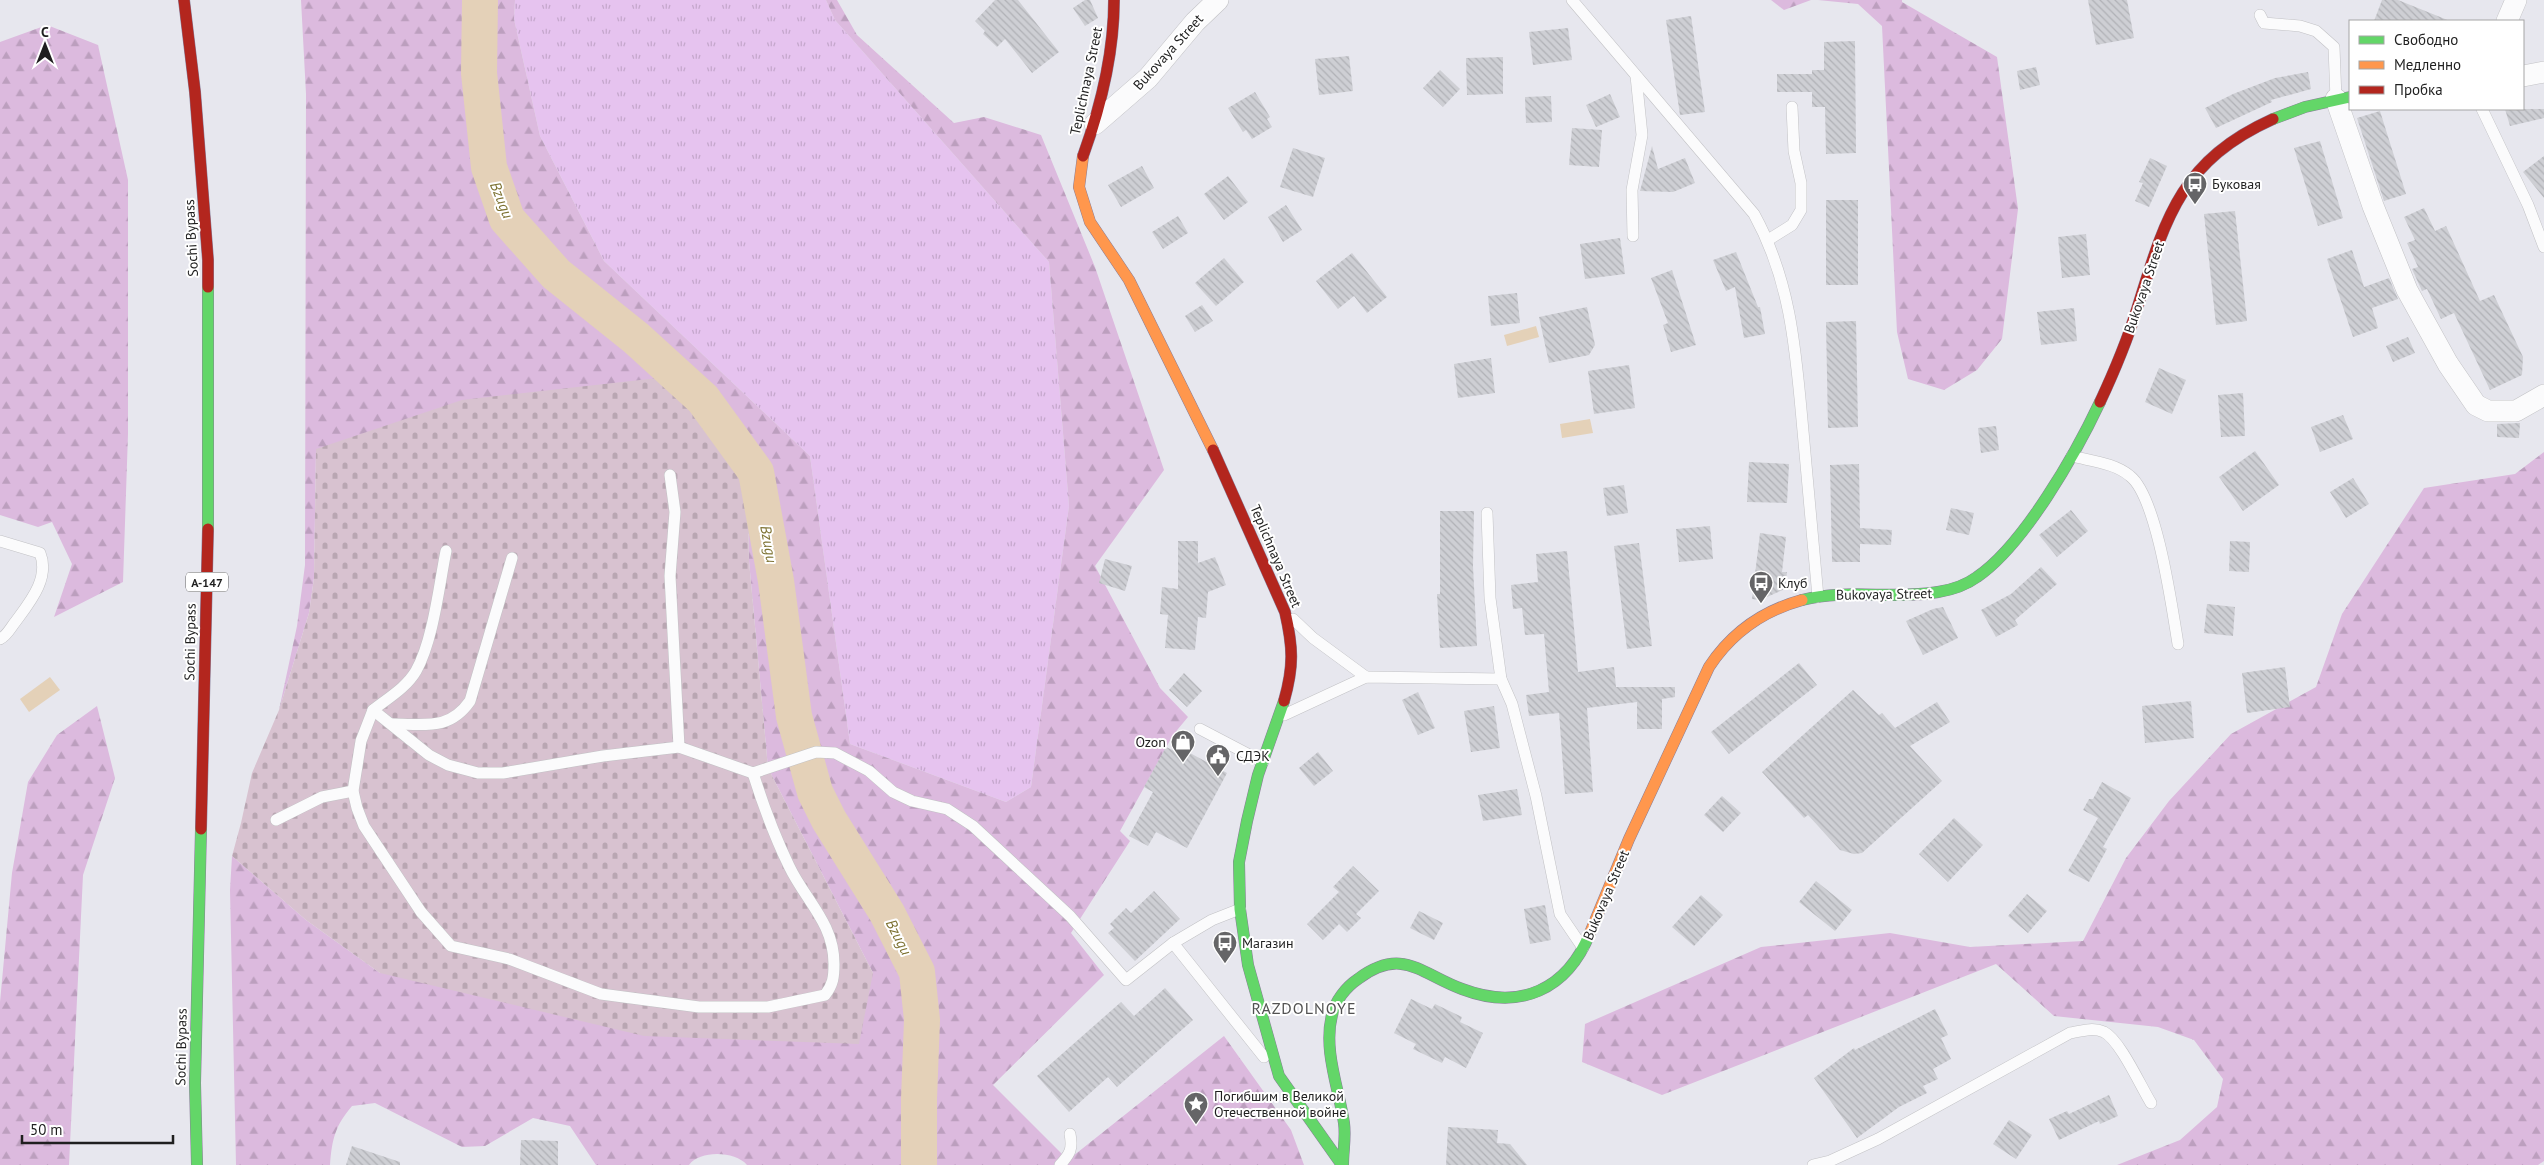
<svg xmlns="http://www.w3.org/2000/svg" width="2544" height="1165" viewBox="0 0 2544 1165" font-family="'PT Sans',sans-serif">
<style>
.grass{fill:url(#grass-tufts)}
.forest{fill:url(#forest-firs)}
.cemetery{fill:url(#cemetery-stones)}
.water{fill:#e4d1b8}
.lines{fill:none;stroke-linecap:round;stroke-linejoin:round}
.river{stroke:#e4d1b8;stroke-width:36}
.building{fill:url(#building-back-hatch)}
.lane-casing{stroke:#c2c2c5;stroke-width:12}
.street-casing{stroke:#c2c2c5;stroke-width:22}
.fast-casing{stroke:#897e99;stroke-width:12}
.slow-casing{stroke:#897e99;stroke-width:12}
.jam-casing{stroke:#897e99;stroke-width:12}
.lane{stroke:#fbfbfc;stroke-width:11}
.street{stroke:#fbfbfc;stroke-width:21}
.fast{stroke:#63d668;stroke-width:11}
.slow{stroke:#ff974d;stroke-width:11}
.jam{stroke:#b3261e;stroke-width:11}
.labels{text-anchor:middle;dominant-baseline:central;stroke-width:4;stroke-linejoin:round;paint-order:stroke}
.shield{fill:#fff;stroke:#626262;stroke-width:1}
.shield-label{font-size:12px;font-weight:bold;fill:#1f1f1f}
.street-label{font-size:14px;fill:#1f1f1f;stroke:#fff}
.poi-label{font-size:14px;fill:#1f1f1f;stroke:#fff;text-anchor:start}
.water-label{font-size:15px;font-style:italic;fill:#7d7232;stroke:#fff}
.quarter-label{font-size:16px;letter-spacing:1px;fill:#525252;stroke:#fff}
</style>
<defs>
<pattern id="grass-tufts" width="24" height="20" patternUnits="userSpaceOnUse" patternTransform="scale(1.25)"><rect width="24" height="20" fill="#e6c3ef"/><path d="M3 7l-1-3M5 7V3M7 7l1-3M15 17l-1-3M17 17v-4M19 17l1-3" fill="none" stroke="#c5a7cc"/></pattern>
<pattern id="forest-firs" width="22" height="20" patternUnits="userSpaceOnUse" patternTransform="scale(1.25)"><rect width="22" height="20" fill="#dcbade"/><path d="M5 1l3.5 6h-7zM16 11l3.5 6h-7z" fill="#bc9fbe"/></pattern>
<pattern id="cemetery-stones" width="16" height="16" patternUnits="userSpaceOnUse" patternTransform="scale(1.25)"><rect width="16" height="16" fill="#d8c2d0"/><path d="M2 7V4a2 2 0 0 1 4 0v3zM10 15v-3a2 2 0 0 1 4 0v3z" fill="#b9a6b2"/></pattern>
<pattern id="building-back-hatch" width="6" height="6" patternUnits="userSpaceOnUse" patternTransform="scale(1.25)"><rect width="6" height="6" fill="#cecfd4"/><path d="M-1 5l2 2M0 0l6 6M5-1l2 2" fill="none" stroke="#b0b1b6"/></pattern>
</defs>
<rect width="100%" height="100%" fill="#e7e7ee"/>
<polygon class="grass" points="515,0 826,0 835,20 1049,262 1069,506 1031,787 1006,802 850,744 810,456 604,261 540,136 514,19"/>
<g class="forest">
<path d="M 301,0 L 515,0 L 514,19 L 540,136 L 604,261 L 810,456 L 850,744 L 1006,802 L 1031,787 L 1069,506 L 1049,262 L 835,20 L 826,0 L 837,0 L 857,35 L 954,123 L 984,117 L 1041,135 L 1095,267 L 1164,470 L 1095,566 L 1160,688 L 1188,717 L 1173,735 L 1120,831 L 1130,841 L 1071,933 L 1104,975 L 993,1085 L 1068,1160 L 1224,1036 L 1291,1130 L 1304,1165 L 747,1165 C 735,1151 700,1150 689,1165 L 596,1165 L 570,1126 L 533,1118 L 485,1146 L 462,1147 L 375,1103 L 352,1106 C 335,1126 332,1139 330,1165 L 236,1165 L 230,890 L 232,856 L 306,920 L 380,973 L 873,973 L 768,768 L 749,561 L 747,442 L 316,449 L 314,578 L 309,613 L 279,710 L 297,626 L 305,565 L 306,94 Z"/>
<polygon points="1771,0 1811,0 1784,10"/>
<polygon points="1818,0 1902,0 1902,2 1997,57 2018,209 2002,339 1977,370 1944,390 1908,379 1897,332 1882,26 1858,4"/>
<polygon points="47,25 98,45 128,180 128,434 123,582 54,617 72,564 52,522 38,527 0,515 0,42"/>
<polygon points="2544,452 2544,1161 2538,1165 2117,1165 2180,1140 2217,1107 2223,1079 2194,1040 2158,1027 2054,1016 1996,964 1662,1095 1582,1062 1585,1024 1761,947 1890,933 1970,947 2083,941 2126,858 2169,801 2231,734 2316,687 2342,614 2424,488 2515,474"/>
<polygon points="97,706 115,778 83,875 69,1165 0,1165 0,1002 12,873 28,782 57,735"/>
</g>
<polygon class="cemetery" points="676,376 747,442 749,561 768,768 873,973 859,1044 644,1036 380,973 306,920 232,856 241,823 252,773 279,710 309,613 314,578 316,449 462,400"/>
<g class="water">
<polygon points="1536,326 1539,337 1507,346 1504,335"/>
<polygon points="1590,419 1593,433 1562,438 1560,424"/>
<polygon points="50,677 60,690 29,712 20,699"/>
</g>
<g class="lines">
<polyline class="river" points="480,0 479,73 489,167 507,219 556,274 636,338 703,399 756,472 776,581 794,716 815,792 829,820 887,913 917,972 922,1020 919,1099 919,1165"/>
</g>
<g class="building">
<polygon points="995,0 1018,0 1059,52 1032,73 1005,39 997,47 983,34 985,31 975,21"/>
<polygon points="1085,0 1090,0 1098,18 1085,26 1073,8"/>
<polygon points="2088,0 2127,0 2134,38 2096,45"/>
<polygon points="2382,0 2398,0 2450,21 2374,21"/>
<polygon points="1691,16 1705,112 1680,115 1666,20"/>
<polygon points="1568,28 1572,60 1533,65 1529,32"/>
<polygon points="1855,41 1856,153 1826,154 1825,107 1812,107 1812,92 1777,92 1777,74 1812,74 1812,70 1824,70 1824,42"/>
<polygon points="1349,56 1353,91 1319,95 1315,59"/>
<polygon points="1503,57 1503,94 1467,95 1466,58"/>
<polygon points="2036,67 2040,85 2020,90 2017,71"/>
<polygon points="1440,70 1460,89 1443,107 1423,88"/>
<polygon points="2308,72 2311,89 2271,100 2272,102 2216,128 2205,108 2233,94 2275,78"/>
<polygon points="1255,92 1270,117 1267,119 1272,127 1252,139 1246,130 1243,132 1228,108"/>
<polygon points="1610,94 1620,117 1596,127 1586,105"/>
<polygon points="1551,96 1552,122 1526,123 1525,97"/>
<polygon points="2505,109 2544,109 2544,118 2510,126"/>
<polygon points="2380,111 2406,194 2384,201 2357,118"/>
<polygon points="1572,128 1602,130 1599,167 1569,165"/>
<polygon points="2320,141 2343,218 2318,226 2294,148"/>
<polygon points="1652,146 1658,169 1685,158 1695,183 1673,192 1640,191"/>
<polygon points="1293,148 1325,158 1313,197 1280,187"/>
<polygon points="2544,156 2544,198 2523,172"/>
<polygon points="2150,158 2167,166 2149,207 2135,201 2143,183 2139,182"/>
<polygon points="1142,166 1154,188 1121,207 1108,185"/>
<polygon points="1228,176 1248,202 1224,220 1204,194"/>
<rect x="1826" y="200" width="32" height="85"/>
<polygon points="1286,205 1302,230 1283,242 1268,217"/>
<polygon points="2424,208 2435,231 2446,226 2480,301 2494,295 2523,357 2522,375 2490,390 2454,313 2441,319 2427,289 2422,291 2412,269 2418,267 2407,243 2415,240 2404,217"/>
<polygon points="2235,211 2247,321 2216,325 2204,214"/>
<polygon points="1178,216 1188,233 1163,249 1152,232"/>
<polygon points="2086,234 2090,275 2062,278 2058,237"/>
<polygon points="1620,238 1625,274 1585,279 1580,244"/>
<polygon points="2352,250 2364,287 2389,278 2398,299 2372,308 2378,328 2353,337 2327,259"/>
<polygon points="1736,252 1758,307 1760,307 1765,334 1744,338 1735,287 1726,291 1713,260"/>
<polygon points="1352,253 1387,297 1367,313 1354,296 1338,309 1316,281"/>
<polygon points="1224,258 1244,282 1216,306 1195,283"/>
<polygon points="1672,270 1696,345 1671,352 1663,325 1668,323 1651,278"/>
<polygon points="1517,293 1520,323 1491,326 1488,296"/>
<polygon points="1202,305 1213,321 1195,332 1185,316"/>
<polygon points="1587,307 1595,345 1589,355 1549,363 1539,317"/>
<polygon points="2074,308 2077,341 2041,345 2037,312"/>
<polygon points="1856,321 1858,427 1828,428 1826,322"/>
<polygon points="2408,337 2415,353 2393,362 2386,346"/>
<polygon points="1491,358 1495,393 1458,398 1454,364"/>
<polygon points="1629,365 1635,408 1594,414 1588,371"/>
<polygon points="2159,368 2186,380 2172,414 2145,402"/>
<polygon points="2243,393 2245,436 2221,437 2218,395"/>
<polygon points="2343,415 2353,439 2320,452 2311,427"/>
<polygon points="2520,423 2519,438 2497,437 2497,424"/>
<polygon points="1996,426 1999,450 1981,453 1978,428"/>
<polygon points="2255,451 2279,485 2243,511 2219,477"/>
<polygon points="1749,462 1789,464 1787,503 1747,502"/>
<polygon points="1859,464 1860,528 1892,530 1891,545 1860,544 1860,562 1832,562 1830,465"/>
<polygon points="2353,478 2369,504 2346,518 2330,492"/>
<polygon points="1624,485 1628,513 1607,516 1603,488"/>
<polygon points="1951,508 1974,513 1969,535 1946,530"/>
<polygon points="2071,510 2088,531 2057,557 2039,535"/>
<polygon points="1440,511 1474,511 1473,566 1477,646 1440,648 1437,594 1440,594"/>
<polygon points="1710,526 1713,559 1679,562 1676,529"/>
<polygon points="1760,533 1786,537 1782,572 1787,572 1785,589 1760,600 1752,599"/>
<polygon points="1178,541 1198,541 1198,563 1215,557 1226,585 1208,592 1206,618 1198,617 1195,650 1165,648 1168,615 1160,614 1162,587 1178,589"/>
<polygon points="2230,541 2250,542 2249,572 2229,571"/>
<polygon points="1639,543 1652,646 1627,649 1614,546"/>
<polygon points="1567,551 1578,672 1614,667 1616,687 1675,687 1675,697 1662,699 1662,729 1637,729 1637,702 1587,708 1593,792 1565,794 1559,713 1529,716 1526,695 1549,692 1544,634 1525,635 1522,608 1513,609 1511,585 1538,582 1536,554"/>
<polygon points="1105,559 1132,566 1125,591 1099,583"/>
<polygon points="2041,567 2057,584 2015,620 2018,625 1996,637 1981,610 2011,594"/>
<polygon points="2207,604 2235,607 2233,636 2204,633"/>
<polygon points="1943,607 1958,638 1923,655 1906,621 1933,609"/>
<polygon points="1799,663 1817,685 1729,754 1711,732"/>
<polygon points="2285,667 2290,707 2247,713 2242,673"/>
<polygon points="1184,673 1202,691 1187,707 1169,690"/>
<polygon points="1853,690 1879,715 1882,713 1895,728 1937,702 1950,722 1910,746 1942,781 1862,853 1854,854 1840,850 1808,815 1804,818 1762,772"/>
<polygon points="1418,692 1435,728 1418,735 1402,700"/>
<polygon points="2191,701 2194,738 2145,743 2142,706"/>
<polygon points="1494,706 1500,748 1471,752 1464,711"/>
<polygon points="1177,746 1227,773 1187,848 1156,832 1148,846 1129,836 1153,792 1144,787 1166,747 1175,751"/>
<polygon points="1318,752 1333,771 1314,786 1299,768"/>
<polygon points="2102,782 2131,798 2103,847 2107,849 2089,882 2068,871 2098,818 2083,810 2089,799 2093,799"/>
<polygon points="1517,789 1522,815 1483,821 1478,795"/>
<polygon points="1722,796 1741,813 1723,832 1704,815"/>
<polygon points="1954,818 1983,845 1948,882 1919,854"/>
<polygon points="1353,866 1379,891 1356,914 1361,918 1347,932 1339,924 1323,940 1307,924 1339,892 1333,887"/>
<polygon points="1816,881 1852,910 1835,931 1799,902"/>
<polygon points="1154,891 1180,919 1135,961 1108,933 1114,928 1110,924 1126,908 1131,913"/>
<polygon points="2027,894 2047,911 2028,933 2008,916"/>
<polygon points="1701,895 1723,915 1694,946 1672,927"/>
<polygon points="1545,905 1551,940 1530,944 1524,909"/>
<polygon points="1419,911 1443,923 1434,940 1410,928"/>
<polygon points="1165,988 1193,1020 1117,1087 1108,1077 1069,1112 1037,1076 1121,1002 1134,1016"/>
<polygon points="1411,999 1432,1009 1435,1004 1462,1017 1460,1022 1483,1033 1466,1068 1445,1057 1442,1063 1413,1049 1416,1044 1394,1033"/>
<polygon points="1935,1009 1948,1035 1941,1038 1951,1059 1933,1069 1938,1079 1923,1086 1927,1093 1899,1107 1857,1138 1814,1078 1854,1048 1855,1050"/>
<polygon points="2109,1095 2118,1116 2100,1124 2099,1121 2059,1140 2049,1119 2067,1111 2069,1114"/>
<polygon points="2009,1120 2032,1135 2016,1159 1993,1144"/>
<polygon points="1448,1127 1498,1130 1497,1143 1510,1144 1527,1165 1446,1165"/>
<polygon points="521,1140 558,1141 558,1165 520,1165"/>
<polygon points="352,1146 400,1162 400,1165 346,1165"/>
</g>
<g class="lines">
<defs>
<g id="lane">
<path d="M 1572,0 L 1754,214 C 1792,283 1796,355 1803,431 C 1808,486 1813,541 1818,597"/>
<polyline points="2260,15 2264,23 2300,26 2316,31 2334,47 2336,99"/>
<polyline points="2482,109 2528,205 2544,247"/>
<polyline points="1633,236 1632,190 1642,135 1636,76"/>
<polyline points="1768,240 1792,225 1801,210 1801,183 1794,151 1792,107"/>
<path d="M 2072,456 C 2091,461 2115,463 2130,476 C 2157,497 2172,608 2178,644"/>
<polyline points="670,475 675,512 670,576 679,747"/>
<polyline points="1487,513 1490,598 1501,679 1512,704 1536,796 1560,914 1583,948"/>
<path d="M 0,541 L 40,553 C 50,578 30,602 16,621 C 11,627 7,636 0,639"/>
<path d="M 446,551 C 439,586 433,641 416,671 C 406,688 388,698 373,710 L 429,755 L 448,765 L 478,773 L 503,773 L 603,756 L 679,747 L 753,773 L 816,752 L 835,753 L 869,771 L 893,792 L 912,801 L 947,809 L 973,826 L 1070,916 L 1126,980 L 1173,943 L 1264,1057"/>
<polyline points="1293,619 1313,638 1366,677"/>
<path d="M 373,710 L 361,741 L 353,791 L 357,808 L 364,826 L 421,912 L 451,946 L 509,959 L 601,994 L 699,1007 L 768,1007 L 825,995 C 833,985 834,977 834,964 C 834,923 805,900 789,866 C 774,835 763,805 753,773"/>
<polyline points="1284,715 1366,677 1501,679"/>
<path d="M 392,724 C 425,724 449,731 470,701 L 512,558"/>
<polyline points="1200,729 1263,762"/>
<polyline points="276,820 322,797 353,791"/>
<polyline points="1173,943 1212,920 1240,909"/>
<path d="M 1060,1165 C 1070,1154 1073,1149 1070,1134"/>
<path d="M 1813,1165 L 1830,1161 L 1878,1139 L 2070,1033 C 2081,1031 2093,1027 2104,1032 C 2120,1040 2141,1087 2151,1103"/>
</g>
<g id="street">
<polyline points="2507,21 2516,0"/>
<polyline points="2523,76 2544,72"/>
<polyline points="2336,99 2373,206 2407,290 2448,364 2476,405 2488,411 2516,411 2544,395"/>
<polyline points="1095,124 1148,78 1195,22 1218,0"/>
</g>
<g id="fast">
<polyline points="2273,119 2305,107 2350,97"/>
<polyline points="208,529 208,287"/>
<path d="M 1802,600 C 1847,588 1893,600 1938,592 C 1951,590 1966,585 1977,577 C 2024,545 2076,453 2100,402"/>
<polyline points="1284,701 1258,775 1247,821 1239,862 1240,909 1248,965 1279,1076 1342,1165"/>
<polyline points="197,1165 195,1083 201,829"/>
<path d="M 1343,1165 C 1343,1151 1346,1137 1344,1123 C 1339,1089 1323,1050 1332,1015 C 1335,1001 1346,987 1358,979 C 1402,946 1421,974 1462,989 C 1520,1011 1567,990 1590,933"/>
</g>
<g id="slow">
<polyline points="1083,156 1079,187 1090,222 1129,280 1213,450"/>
<path d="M 1590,933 L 1629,839 L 1709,667 C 1732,632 1762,611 1802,600"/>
</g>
<g id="jam">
<polyline points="184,0 195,92 208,260 208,287"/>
<path d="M 1083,156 C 1101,106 1114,53 1114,0"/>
<path d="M 2100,402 C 2114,372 2127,341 2137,309 C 2165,219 2180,161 2273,119"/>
<path d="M 1213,450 L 1285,612 C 1293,647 1294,666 1284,701"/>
<polyline points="201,829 208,529"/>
</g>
</defs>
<use href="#lane" class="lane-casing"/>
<use href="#street" class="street-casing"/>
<use href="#fast" class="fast-casing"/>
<use href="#slow" class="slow-casing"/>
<use href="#jam" class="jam-casing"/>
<use href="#lane" class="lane"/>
<use href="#street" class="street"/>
<use href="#fast" class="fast"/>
<use href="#slow" class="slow"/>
<use href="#jam" class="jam"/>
</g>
<defs>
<symbol id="bus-pin" viewBox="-11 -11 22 30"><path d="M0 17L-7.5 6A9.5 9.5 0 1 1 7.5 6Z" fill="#656567" stroke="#fff"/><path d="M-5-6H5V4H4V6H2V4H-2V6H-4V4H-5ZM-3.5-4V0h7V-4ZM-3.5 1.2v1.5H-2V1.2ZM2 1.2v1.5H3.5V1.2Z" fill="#fff"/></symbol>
<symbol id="shop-pin" viewBox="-11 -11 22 30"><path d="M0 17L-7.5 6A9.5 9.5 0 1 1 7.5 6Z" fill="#656567" stroke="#fff"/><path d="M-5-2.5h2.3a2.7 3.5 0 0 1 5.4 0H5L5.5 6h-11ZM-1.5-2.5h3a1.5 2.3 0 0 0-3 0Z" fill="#fff"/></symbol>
<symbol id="civic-pin" viewBox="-11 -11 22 30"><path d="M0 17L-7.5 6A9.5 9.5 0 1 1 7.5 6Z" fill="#656567" stroke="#fff"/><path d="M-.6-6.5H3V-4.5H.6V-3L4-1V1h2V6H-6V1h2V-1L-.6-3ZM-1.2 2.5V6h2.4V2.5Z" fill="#fff"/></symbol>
<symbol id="sight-pin" viewBox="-11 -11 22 30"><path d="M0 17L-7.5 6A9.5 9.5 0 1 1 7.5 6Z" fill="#656567" stroke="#fff"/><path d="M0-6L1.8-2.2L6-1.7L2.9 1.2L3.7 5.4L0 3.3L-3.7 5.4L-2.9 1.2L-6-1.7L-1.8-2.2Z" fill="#fff"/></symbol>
</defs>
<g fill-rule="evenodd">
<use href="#bus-pin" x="2181" y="170" width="28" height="38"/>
<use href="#bus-pin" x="1747" y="569" width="28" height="38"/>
<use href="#shop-pin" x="1169" y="728" width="28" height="38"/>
<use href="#civic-pin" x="1204" y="742" width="28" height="38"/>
<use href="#bus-pin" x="1211" y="929" width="28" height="38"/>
<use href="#sight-pin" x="1182" y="1090" width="28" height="38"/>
</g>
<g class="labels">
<rect class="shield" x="186" y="572.5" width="42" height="19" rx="4"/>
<g class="shield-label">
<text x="207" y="582">А-147</text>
</g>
<g class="street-label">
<text transform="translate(1168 52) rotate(-48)">Bukovaya Street</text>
<text transform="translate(1086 81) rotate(-78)">Teplichnaya Street</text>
<text transform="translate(191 238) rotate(-93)">Sochi Bypass</text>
<text transform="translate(2144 287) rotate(-71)">Bukovaya Street</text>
<text transform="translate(1276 556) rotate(67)">Teplichnaya Street</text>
<text transform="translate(1884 594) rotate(-1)">Bukovaya Street</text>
<text transform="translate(190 642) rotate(-89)">Sochi Bypass</text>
<text transform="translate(1606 895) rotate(-67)">Bukovaya Street</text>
<text transform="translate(181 1047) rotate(-89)">Sochi Bypass</text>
</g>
<g class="poi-label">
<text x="2212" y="184">Буковая</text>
<text x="1778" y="583">Клуб</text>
<text x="1166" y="742" text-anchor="end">Ozon</text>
<text x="1236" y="756">СДЭК</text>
<text x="1242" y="943">Магазин</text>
<text x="1214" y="1096">Погибшим в Великой<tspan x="1214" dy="16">Отечественной войне</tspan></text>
</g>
<g class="water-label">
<text transform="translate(502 200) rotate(68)">Bzugu</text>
<text transform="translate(769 544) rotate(80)">Bzugu</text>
<text transform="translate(899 937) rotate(63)">Bzugu</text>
</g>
<g class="quarter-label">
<text x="1304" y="1008">RAZDOLNOYE</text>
</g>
</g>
<rect x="2349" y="20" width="175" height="90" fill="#ffffff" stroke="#a5a5a5"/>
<rect x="2359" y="36" width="25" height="8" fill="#63d668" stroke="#a5a5a5"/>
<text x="2394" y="45" font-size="15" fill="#1f1f1f">Свободно</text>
<rect x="2359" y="61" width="25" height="8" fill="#ff974d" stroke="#a5a5a5"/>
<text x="2394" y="70" font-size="15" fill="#1f1f1f">Медленно</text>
<rect x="2359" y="86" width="25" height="8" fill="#b3261e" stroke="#a5a5a5"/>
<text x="2394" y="95" font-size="15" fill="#1f1f1f">Пробка</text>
<g transform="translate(45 45)" stroke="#ffffff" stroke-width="4" paint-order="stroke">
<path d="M0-4L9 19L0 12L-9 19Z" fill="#1f1f1f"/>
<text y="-8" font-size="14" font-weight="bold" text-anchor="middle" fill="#1f1f1f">С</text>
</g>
<path d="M22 1135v8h151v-8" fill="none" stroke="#1f1f1f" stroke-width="2.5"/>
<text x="30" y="1135" font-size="15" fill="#1f1f1f" stroke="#ffffff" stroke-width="4" paint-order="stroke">50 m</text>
</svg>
